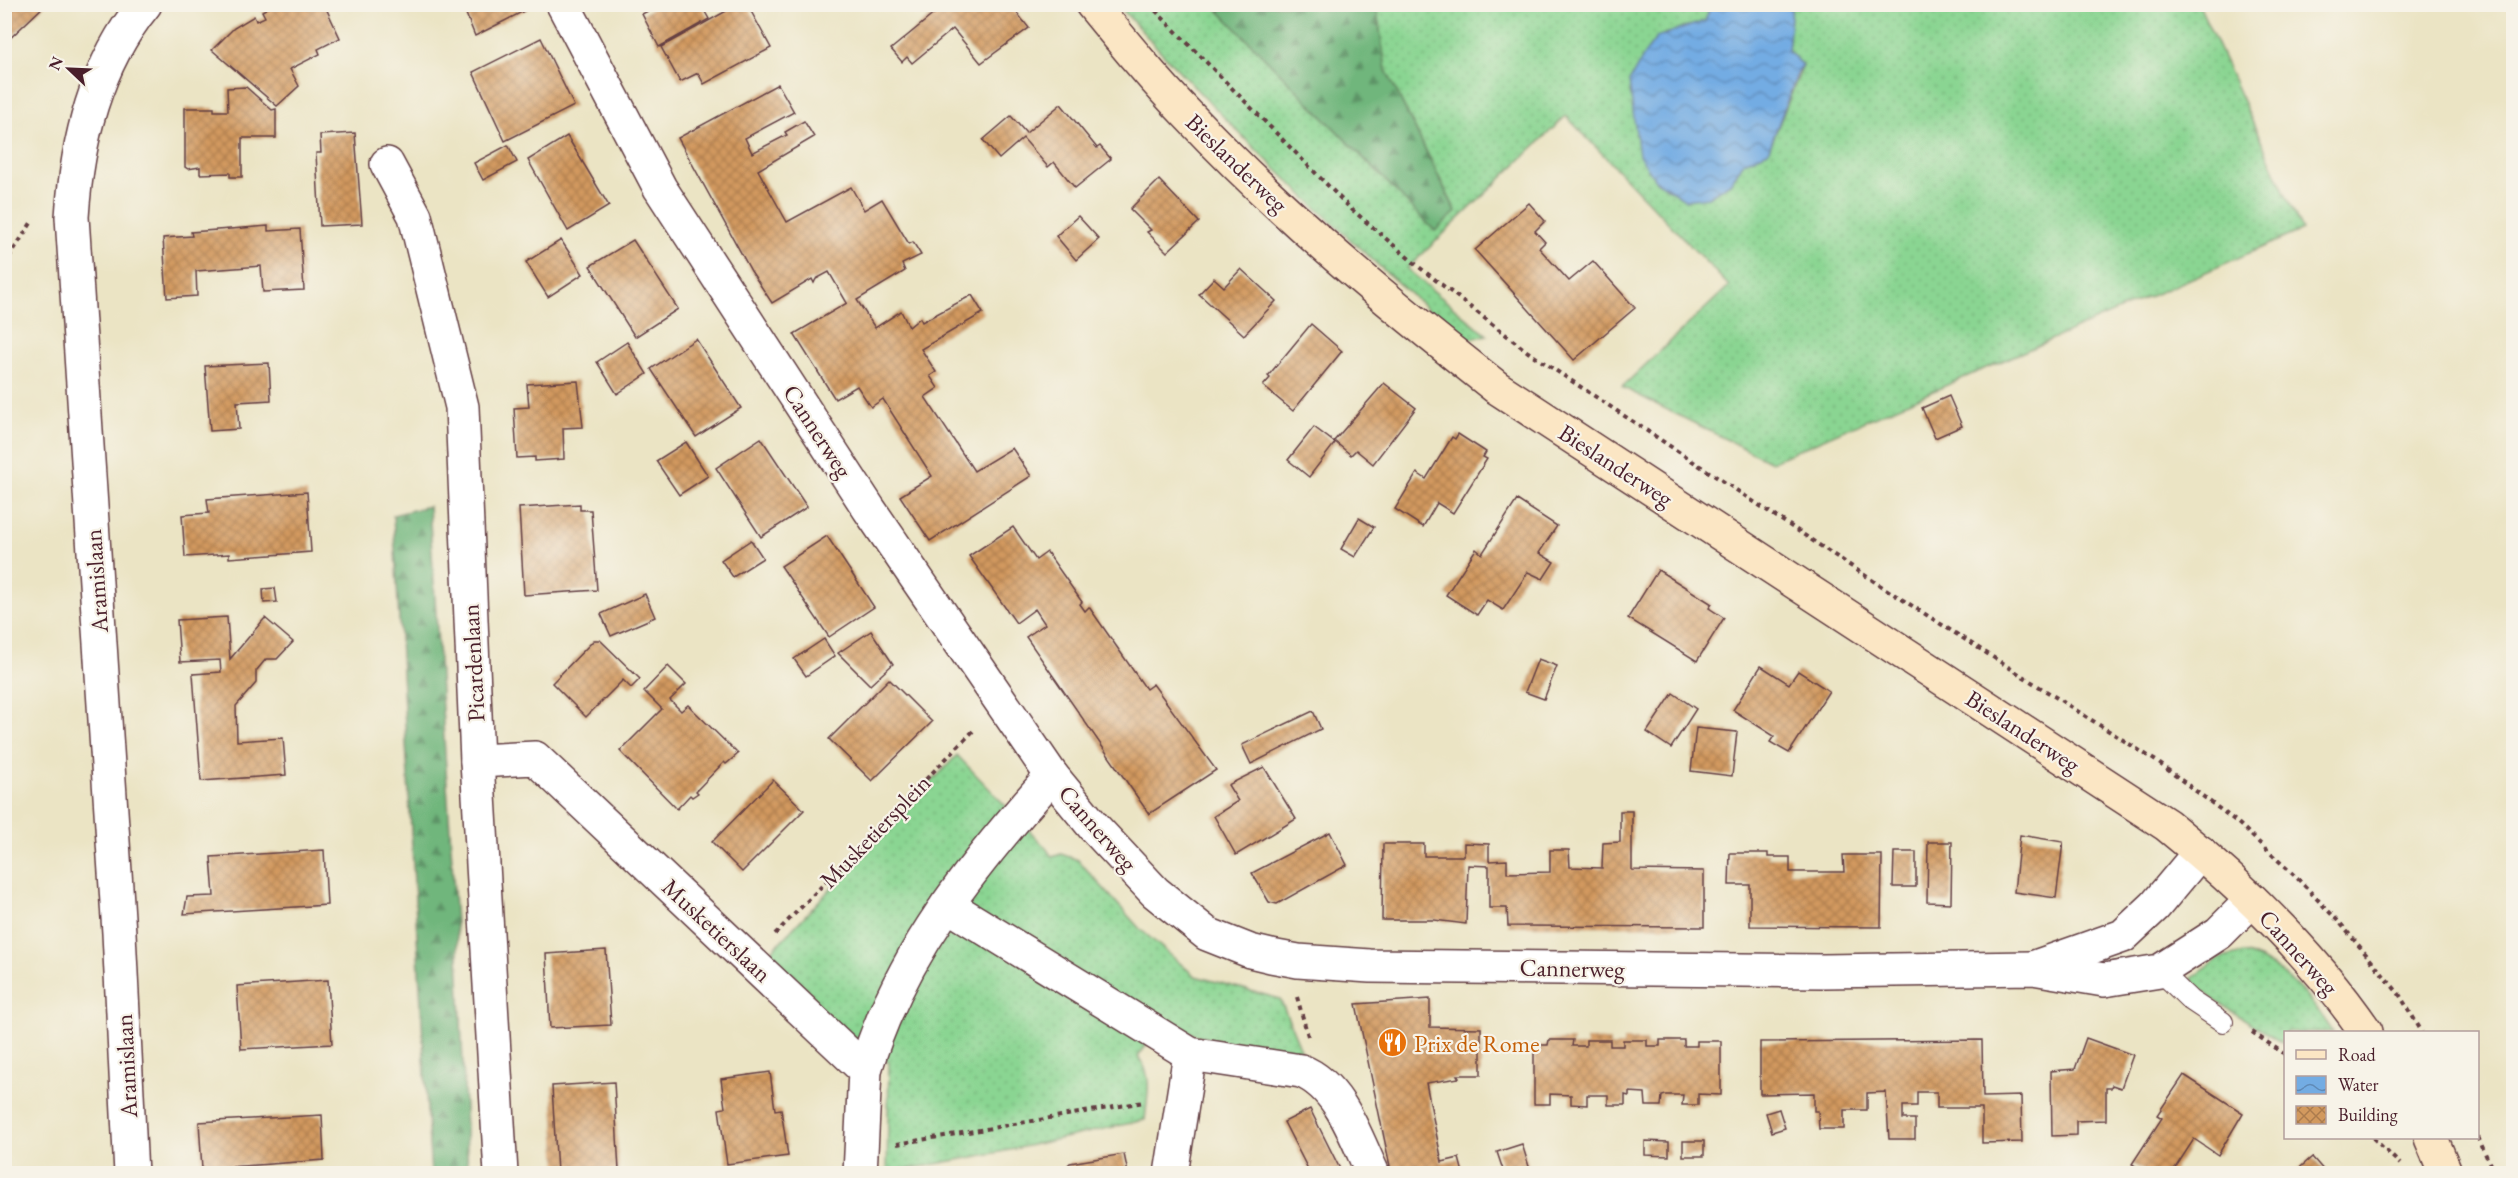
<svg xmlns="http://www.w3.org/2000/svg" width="2518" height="1178" viewBox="0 0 2518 1178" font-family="'EB Garamond',serif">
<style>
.grass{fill:url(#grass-dots);stroke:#6a7a5e;stroke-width:1.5}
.forest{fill:url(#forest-firs);stroke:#5c6a54;stroke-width:1.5}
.water{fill:url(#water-waves);stroke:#5e6687;stroke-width:1.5}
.building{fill:url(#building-cross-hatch)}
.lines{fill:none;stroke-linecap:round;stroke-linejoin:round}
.service-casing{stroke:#623d42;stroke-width:22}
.minor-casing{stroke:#623d42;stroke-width:36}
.tertiary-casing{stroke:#623d42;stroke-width:36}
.secondary-casing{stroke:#623d42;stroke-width:36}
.path{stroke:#623d42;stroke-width:4;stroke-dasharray:4.5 4.5;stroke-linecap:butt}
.service{stroke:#fff;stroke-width:20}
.minor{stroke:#fff;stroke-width:33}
.tertiary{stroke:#fff;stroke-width:33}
.secondary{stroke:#fbe6c4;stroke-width:33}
.labels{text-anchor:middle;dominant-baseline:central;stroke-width:4.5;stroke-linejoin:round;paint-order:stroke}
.street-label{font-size:24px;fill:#4a1f2b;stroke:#f7f3e8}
.food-label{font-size:24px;fill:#c56008;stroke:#f7f3e8;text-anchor:start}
</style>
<defs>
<pattern id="grass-dots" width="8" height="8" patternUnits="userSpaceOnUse" patternTransform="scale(1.5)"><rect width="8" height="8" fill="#8ad592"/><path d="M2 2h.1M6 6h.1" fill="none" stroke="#79b67e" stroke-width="1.8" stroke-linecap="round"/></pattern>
<pattern id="forest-firs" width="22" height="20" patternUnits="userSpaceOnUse" patternTransform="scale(1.5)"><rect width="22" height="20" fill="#6fb67c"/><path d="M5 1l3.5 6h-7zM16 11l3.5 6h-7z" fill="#5d9366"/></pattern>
<pattern id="water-waves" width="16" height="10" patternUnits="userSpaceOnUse" patternTransform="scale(1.5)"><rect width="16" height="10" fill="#73ace3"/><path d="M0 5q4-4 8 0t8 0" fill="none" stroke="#608bb8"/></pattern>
<pattern id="building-cross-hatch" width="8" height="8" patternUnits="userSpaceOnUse" patternTransform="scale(1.5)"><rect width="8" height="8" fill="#d2995e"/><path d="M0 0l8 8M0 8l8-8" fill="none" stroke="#ac7c4e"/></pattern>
</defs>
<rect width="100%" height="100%" fill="#f7f3e8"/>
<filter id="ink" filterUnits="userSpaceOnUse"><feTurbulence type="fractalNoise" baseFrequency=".0167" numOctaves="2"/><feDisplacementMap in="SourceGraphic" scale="12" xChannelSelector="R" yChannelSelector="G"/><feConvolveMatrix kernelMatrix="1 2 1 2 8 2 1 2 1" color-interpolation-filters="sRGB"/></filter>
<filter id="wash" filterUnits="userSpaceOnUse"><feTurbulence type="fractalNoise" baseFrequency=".008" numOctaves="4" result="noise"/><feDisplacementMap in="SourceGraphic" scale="24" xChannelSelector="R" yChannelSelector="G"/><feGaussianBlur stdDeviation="1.35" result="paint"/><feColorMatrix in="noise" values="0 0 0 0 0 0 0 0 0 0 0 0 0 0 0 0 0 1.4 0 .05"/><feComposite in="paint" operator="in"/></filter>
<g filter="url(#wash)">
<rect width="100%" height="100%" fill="#ebe4c4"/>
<g class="grass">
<path d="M 1118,5 L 1213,5 L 1435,231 L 1456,211 L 1386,70 L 1376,5 L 1711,5 L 1705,21 L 1657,37 L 1708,197 L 1730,183 L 1744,162 L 1768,152 L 1803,65 L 1788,51 L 1792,5 L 2199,5 L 2302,230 L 1771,462 L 1622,387 L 1729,286 L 1566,116 L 1407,269 L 1487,335 L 1464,341 C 1342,236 1225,124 1118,5 Z"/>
<path d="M 957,755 L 1046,848 L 1052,857 L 1061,854 L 1078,860 L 1140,929 L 1195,976 L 1280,999 L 1302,1052 C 1254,1046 1206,1045 1163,1021 L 1138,1057 C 1154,1075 1147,1098 1145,1120 L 1005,1151 L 887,1173 L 889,1062 L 860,1054 L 763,960 Z"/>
<path d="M 2243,953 C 2282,963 2312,1000 2333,1032 L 2286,1032 L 2285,1045 L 2211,998 L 2191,979 L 2219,959 Z"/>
</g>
<g class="forest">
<polygon points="1229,5 1376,5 1386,70 1456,212 1435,231 1219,11"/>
<polygon points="429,506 458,954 468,1173 431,1173 429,1145 393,515"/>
</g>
<polygon class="water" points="1711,5 1792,5 1788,51 1803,65 1798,72 1768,152 1744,162 1730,183 1708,197 1686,200 1655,180 1639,155 1629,82 1645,53 1657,37 1705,21"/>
<g id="blocks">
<g class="building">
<polygon points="7,4 46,4 4,44 4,7"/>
<polygon points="275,4 324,4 340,38 318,49 320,54 290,69 299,86 277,106 212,50 234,28 254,16 256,21 265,17 262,11"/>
<polygon points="462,4 526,4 528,9 475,36"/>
<polygon points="739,4 747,4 771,48 704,84 698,73 680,82 661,47"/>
<polygon points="946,4 970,4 975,10 982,4 1010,4 1029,28 981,63 953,29 912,63 907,57 902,62 891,49"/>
<polygon points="659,5 701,5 709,19 659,47 642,14"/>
<polygon points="541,38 574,106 505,141 473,72"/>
<polygon points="778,84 794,112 745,138 752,153 787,135 785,132 804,121 814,137 758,170 787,222 851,187 864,210 882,199 909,244 913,242 921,255 902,264 905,271 857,300 875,328 901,311 909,327 920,318 922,322 972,295 983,313 921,349 936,372 930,376 938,388 925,397 974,471 1012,448 1031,476 930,541 900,496 932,476 883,399 871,407 857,386 835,399 794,334 847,303 829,272 816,279 814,283 812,279 772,303 751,271 678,138"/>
<polygon points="246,87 272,110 276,109 276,138 242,138 242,177 230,177 230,173 200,174 200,167 188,169 185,167 185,108 214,108 214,111 228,111 227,88"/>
<polygon points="1061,104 1097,148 1100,146 1111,159 1075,188 1054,162 1048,167 1023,138 999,159 983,140 1011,116 1026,133"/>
<polygon points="355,133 362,224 320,226 316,153 321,153 320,135"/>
<polygon points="567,136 609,206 568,231 528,160"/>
<polygon points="508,145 517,162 483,180 474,163"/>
<polygon points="1159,180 1199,222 1167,252 1147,232 1151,230 1130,209"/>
<polygon points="1529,203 1545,221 1535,231 1545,242 1539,248 1569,281 1593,261 1635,308 1574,360 1475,250"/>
<polygon points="1078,216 1099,239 1076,260 1056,236"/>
<polygon points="268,226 268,231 300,229 304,290 263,292 261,266 196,271 197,296 167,298 163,238 192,236 191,232"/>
<polygon points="561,240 583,274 548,297 526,262"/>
<polygon points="633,240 678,309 635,337 590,266"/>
<polygon points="1241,269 1276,301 1244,335 1199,294 1214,278 1224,287"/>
<polygon points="1311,324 1342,351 1293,411 1263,386 1270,378 1268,376"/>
<polygon points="696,339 741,408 696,437 651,369"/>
<polygon points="627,342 647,374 617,394 597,362"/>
<polygon points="269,363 271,400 237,402 239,429 210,431 205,366"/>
<polygon points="578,381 583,427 563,428 564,459 535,461 535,457 517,458 514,408 529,407 527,384"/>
<polygon points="1384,383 1416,408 1373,464 1356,450 1351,455 1334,441"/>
<polygon points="1949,396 1962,426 1935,438 1922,408"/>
<polygon points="1314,427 1335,443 1309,477 1288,460"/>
<polygon points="1458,434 1486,452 1483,457 1487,459 1453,513 1437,503 1423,527 1395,509 1417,473 1426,479 1452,437 1455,439"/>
<polygon points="761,438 807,507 761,537 716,468"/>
<polygon points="686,442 708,476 679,495 656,461"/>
<polygon points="307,492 311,552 229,558 229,554 185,557 182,515 209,513 207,499"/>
<polygon points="1517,500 1557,526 1539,553 1554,562 1543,579 1528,572 1503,610 1487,600 1477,615 1446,595 1476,549 1482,554"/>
<polygon points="580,504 580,510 591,510 597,590 524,595 519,508"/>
<polygon points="1359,518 1374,527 1355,557 1341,549"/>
<polygon points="1013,527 1036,560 1047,552 1082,602 1080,604 1085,611 1089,607 1146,689 1153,684 1216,770 1149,814 1026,637 1045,624 1035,609 1016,623 969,556"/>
<polygon points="827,536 874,607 829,637 781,566"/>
<polygon points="751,540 763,558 733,577 721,560"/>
<polygon points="1658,570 1712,604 1709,608 1724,618 1697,661 1628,618"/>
<polygon points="275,588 277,602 264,603 263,589"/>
<polygon points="645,594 655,617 611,636 601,614"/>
<polygon points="227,617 230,659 265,618 293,642 277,659 266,659 256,671 256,683 236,706 237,741 283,738 286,775 201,781 193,674 221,672 220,660 180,662 177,620"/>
<polygon points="871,631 893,664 870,685 838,653"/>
<polygon points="824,639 835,656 806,676 794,659"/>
<polygon points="594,640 600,640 640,679 631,688 623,680 586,717 552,683"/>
<polygon points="1538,659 1557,666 1544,699 1525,692"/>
<polygon points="668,666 686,684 670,700 681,711 688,705 738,754 726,764 724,762 696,791 698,793 692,797 690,795 677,809 620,751 662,709 644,691"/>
<polygon points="1761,666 1789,684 1798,671 1829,691 1789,753 1770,742 1774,736 1733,710"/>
<polygon points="889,679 932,722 872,781 829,739"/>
<polygon points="1673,693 1696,709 1671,748 1647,732"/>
<polygon points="1313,711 1321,729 1251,764 1242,745"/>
<polygon points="1696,728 1737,732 1732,776 1691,771"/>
<polygon points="1264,767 1296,819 1236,855 1214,816 1238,801 1228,785"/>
<polygon points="773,780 804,810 742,872 712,842"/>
<polygon points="1620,811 1632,811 1632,870 1704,871 1704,927 1508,926 1507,908 1489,908 1489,866 1468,865 1466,924 1434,920 1382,920 1383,844 1424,844 1424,856 1464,856 1464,843 1489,844 1489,861 1507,860 1507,873 1550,872 1550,850 1569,850 1570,867 1602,868 1603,843 1620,842"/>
<polygon points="1330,832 1347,865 1277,904 1269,902 1252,873"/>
<polygon points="2020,835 2063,842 2056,898 2014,892"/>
<polygon points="1928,842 1952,842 1951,903 1927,902"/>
<polygon points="324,850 327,905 184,914 187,897 214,896 211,857"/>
<polygon points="1894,852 1916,852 1916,887 1893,887"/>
<polygon points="1730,853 1768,853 1768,857 1790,857 1790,872 1844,872 1843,855 1882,855 1881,927 1750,926 1750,885 1729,885"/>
<polygon points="606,950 611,1025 550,1028 546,954"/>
<polygon points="328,980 332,1044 241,1049 237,986"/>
<polygon points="1430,999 1430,1027 1481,1028 1481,1075 1457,1075 1459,1078 1426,1083 1442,1162 1459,1158 1463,1173 1419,1173 1418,1168 1391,1171 1356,1004"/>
<polygon points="2086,1038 2133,1055 2121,1088 2112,1085 2111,1088 2106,1088 2106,1120 2076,1121 2076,1135 2052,1136 2051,1071 2075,1069"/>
<polygon points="1549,1040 1573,1040 1572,1046 1586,1046 1586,1040 1610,1040 1610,1046 1623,1046 1623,1040 1647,1040 1647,1046 1660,1046 1660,1040 1684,1040 1684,1046 1697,1046 1697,1041 1721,1041 1721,1095 1698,1094 1698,1105 1682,1105 1683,1095 1666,1095 1662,1096 1661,1106 1646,1106 1645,1093 1629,1092 1629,1096 1625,1095 1625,1105 1608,1105 1608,1095 1587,1095 1587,1105 1571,1104 1571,1095 1550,1094 1550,1104 1534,1104 1534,1045 1548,1045"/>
<polygon points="1982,1040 1983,1097 2021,1096 2022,1142 1982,1143 1982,1108 1937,1108 1937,1092 1917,1092 1917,1106 1903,1106 1903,1119 1915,1119 1915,1139 1889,1139 1886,1092 1867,1093 1867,1110 1844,1110 1844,1129 1819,1129 1818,1111 1814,1111 1814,1093 1760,1094 1760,1042"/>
<polygon points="770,1072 775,1110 781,1109 788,1156 727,1164 719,1109 725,1108 721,1079"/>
<polygon points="2184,1075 2243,1113 2218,1155 2194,1139 2172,1173 2147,1173 2132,1164 2162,1118 2157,1115"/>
<polygon points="614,1082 619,1171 557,1173 552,1086"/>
<polygon points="1310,1109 1342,1173 1310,1173 1284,1122"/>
<polygon points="1779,1109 1785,1128 1772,1132 1766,1113"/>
<polygon points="322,1115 324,1160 202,1169 199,1122"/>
<polygon points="1645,1141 1669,1142 1669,1156 1645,1155"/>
<rect x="1683" y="1141" width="21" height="15"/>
<polygon points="1522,1144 1531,1173 1504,1173 1497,1152"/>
<polygon points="1124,1154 1128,1173 1069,1173 1067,1166 1070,1163"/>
<polygon points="2312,1157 2326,1173 2294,1173"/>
</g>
</g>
</g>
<g filter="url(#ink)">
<use href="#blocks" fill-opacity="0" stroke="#623d42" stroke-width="1.5"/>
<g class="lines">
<defs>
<polyline id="service" points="2160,971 2190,1000 2223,1022"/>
<g id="minor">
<polyline points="563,4 660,188 869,509 1052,776 1094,827 1155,892 1207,934 1250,951 1271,956 1298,961 1370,966 1823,971 2033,968 2104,980 2160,971 2219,933 2252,900"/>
<polyline points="387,164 415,216 462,407 477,761 501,1174"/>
<polyline points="477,761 535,758 865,1070 860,1174"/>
<path d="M 947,905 L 1190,1054 L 1301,1071 C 1340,1086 1356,1138 1373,1174"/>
<polyline points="2035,967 2123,936 2155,906 2200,852"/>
<path d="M 865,1070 C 899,955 973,864 1052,776"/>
<polyline points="1171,1174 1190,1054"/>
</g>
<path id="tertiary" d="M 131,1174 L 119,933 L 72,217 C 77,141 95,65 145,4"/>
<g id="secondary">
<path d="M 1092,4 C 1123,42 1154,80 1188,115 C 1282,215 1388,302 1496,387 L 2167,825 C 2241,885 2312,953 2366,1032"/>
<polyline points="2431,1138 2446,1174"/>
</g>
</defs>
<use href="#service" class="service-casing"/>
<use href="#minor" class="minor-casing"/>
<use href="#tertiary" class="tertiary-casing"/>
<use href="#secondary" class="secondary-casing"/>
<g class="path">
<polyline points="1149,4 1349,207 1419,267 1528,352 1881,586 2156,761 2237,822 2297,878 2340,923 2399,994 2422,1032"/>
<polyline points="4,265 33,220"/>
<polyline points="775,934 975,729"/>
<polyline points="1297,997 1308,1036"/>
<polyline points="2252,1032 2286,1055"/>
<polyline points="2478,1137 2492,1169 2488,1174"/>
<polyline points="2373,1138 2400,1164"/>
<polyline points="897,1144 1144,1102"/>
</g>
<use href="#service" class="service"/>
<use href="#minor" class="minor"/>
<use href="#tertiary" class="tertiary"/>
<use href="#secondary" class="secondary"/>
</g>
</g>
<defs>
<symbol id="restaurant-disc" viewBox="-11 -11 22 22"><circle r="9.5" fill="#e8710a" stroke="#f7f3e8"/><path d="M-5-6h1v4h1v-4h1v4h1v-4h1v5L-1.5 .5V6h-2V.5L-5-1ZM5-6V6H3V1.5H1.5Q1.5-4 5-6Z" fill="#fff"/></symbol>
</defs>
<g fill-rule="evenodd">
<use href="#restaurant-disc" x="1376" y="1026" width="33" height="33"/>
</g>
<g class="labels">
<g class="street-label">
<text transform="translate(1237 163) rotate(44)">Bieslanderweg</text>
<text transform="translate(818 431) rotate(57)">Cannerweg</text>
<text transform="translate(1616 465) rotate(33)">Bieslanderweg</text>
<text transform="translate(96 581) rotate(-94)">Aramislaan</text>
<text transform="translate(473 663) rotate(-93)">Picardenlaan</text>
<text transform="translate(2023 731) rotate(33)">Bieslanderweg</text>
<text transform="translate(1098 828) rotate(49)">Cannerweg</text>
<text transform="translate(875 831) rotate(-46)">Musketiersplein</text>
<text transform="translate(717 930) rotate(43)">Musketierslaan</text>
<text transform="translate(2299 952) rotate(48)">Cannerweg</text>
<text transform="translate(1572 968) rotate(1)">Cannerweg</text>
<text transform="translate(126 1066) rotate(-93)">Aramislaan</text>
</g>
<g class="food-label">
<text x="1414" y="1043">Prix de Rome</text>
</g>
</g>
<rect width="2518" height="1178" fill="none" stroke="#f7f3e8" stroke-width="24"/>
<rect x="2284" y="1031" width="195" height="108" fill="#f7f3e8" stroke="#b29e9c" stroke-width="1.5"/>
<rect x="2296" y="1050" width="30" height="9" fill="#fbe6c4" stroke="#b29e9c" stroke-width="1.5"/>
<text x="2338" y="1061" font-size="18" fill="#4a1f2b">Road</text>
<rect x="2296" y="1076" width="30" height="18" fill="url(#water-waves)" stroke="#b29e9c" stroke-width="1.5"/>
<text x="2338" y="1091" font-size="18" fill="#4a1f2b">Water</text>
<rect x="2296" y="1106" width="30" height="18" fill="url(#building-cross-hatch)" stroke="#b29e9c" stroke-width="1.5"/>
<text x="2338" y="1121" font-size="18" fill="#4a1f2b">Building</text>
<g transform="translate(69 69) rotate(293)" stroke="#f7f3e8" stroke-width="4.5" paint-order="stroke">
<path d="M0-4.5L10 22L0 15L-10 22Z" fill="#4a1f2b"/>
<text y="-9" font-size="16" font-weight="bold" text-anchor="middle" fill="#4a1f2b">N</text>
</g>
</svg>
